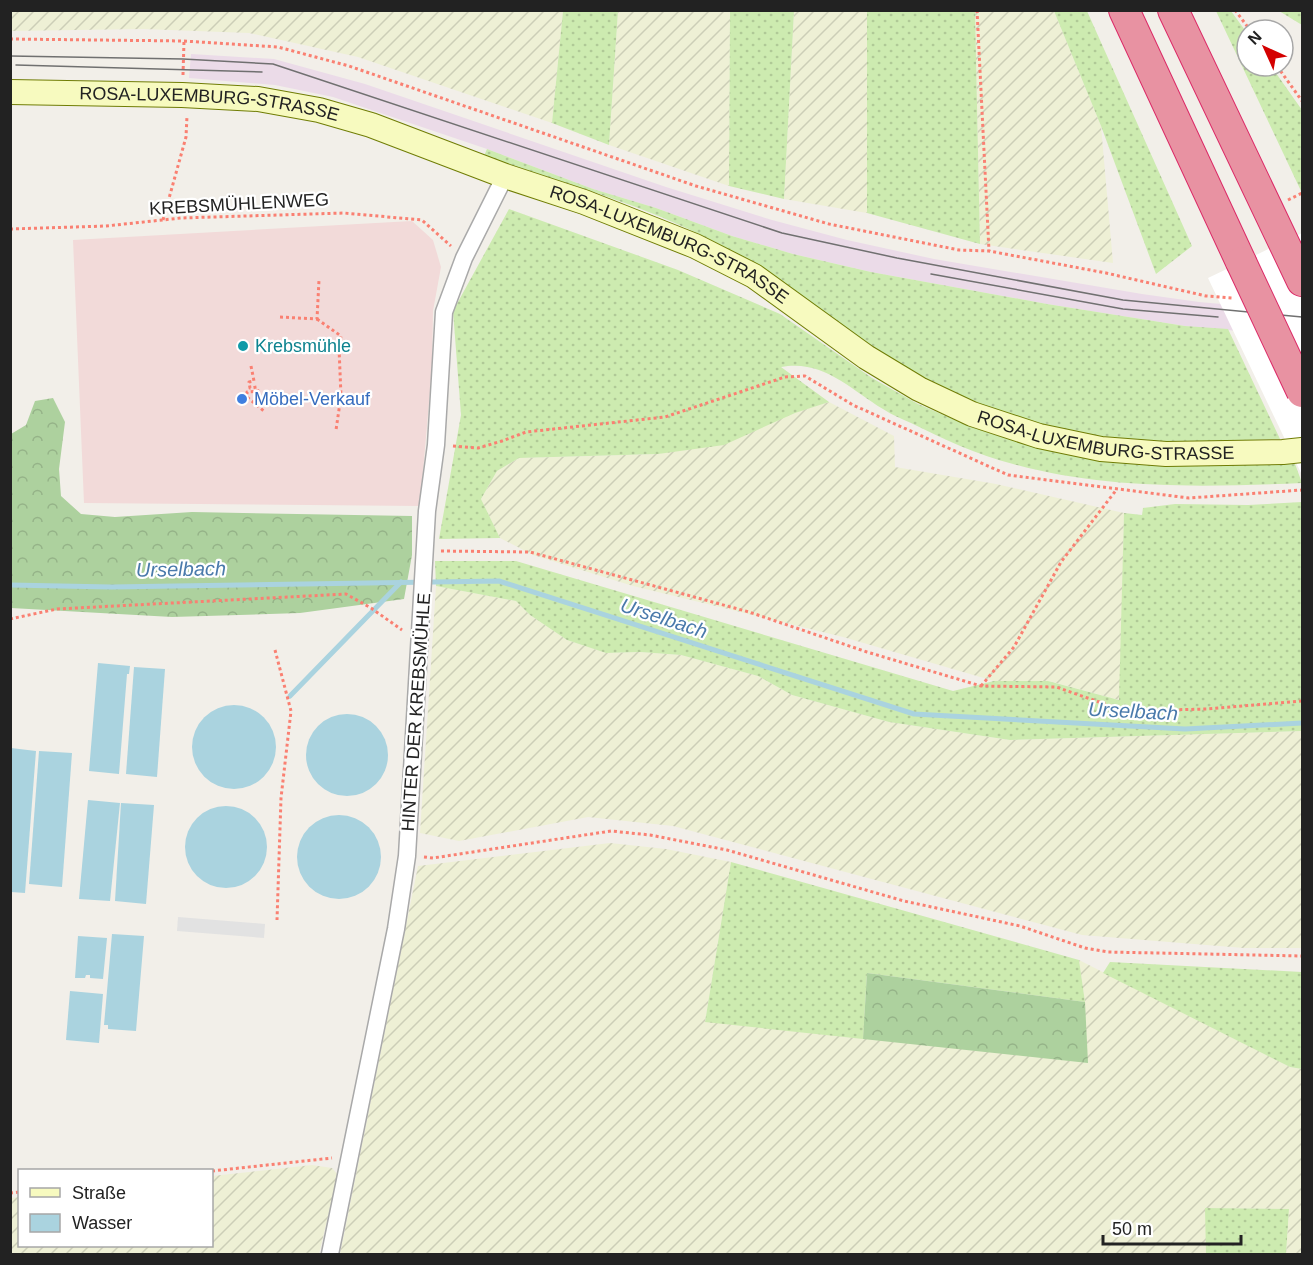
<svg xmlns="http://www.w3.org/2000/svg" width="1313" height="1265" viewBox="0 0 1313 1265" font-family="Arial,sans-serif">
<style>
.commercial{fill:#f2dad9}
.railway{fill:#ebdbe8}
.farmland{fill:url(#farmland-furrows)}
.grass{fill:url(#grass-dots)}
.forest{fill:url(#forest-crowns)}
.parking{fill:#e2e2e2}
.water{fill:#aad3df}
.pier{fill:#fff}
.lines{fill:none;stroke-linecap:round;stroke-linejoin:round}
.stream{stroke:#aad3df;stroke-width:5}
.minor-casing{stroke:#a9a9a9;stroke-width:19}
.secondary-casing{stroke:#707d05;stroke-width:26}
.motorway-casing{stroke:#dc2a67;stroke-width:32}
.path{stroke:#fa8072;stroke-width:3;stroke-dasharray:3 3;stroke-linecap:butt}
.minor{stroke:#fff;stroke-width:16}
.secondary{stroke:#f7fabf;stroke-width:24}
.motorway{stroke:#e892a2;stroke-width:30}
.tram{stroke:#707070;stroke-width:1.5}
.motorway-bridge-casing{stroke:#dc2a67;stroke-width:32;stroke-linecap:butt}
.motorway-bridge{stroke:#e892a2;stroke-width:30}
.culture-dot{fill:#0f9aa8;stroke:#fff;stroke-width:2}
.shop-dot{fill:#3f7fe0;stroke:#fff;stroke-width:2}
.labels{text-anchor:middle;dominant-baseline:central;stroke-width:4.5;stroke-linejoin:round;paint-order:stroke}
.street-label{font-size:18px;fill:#222;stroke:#fff}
.culture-label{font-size:18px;fill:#0d838f;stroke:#fff;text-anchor:start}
.shop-label{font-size:18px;fill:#366cbe;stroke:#fff;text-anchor:start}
.water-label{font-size:20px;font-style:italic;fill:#4a7aab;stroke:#fff}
</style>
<defs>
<pattern id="farmland-furrows" width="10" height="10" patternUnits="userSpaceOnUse" patternTransform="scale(1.5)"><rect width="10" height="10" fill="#eef0d5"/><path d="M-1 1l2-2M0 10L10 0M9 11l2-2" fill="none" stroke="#ccceb7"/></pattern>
<pattern id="grass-dots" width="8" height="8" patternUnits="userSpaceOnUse" patternTransform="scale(1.5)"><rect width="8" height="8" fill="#cdebb0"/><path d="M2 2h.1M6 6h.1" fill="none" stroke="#b0c997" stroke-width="1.8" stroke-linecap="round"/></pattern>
<pattern id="forest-crowns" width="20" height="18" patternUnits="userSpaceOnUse" patternTransform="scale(1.5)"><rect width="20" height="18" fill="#add19e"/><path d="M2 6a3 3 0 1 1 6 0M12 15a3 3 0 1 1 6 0" fill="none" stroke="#95b388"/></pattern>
</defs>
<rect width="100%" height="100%" fill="#f2efe9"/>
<polygon class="commercial" points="412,221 433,240 441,267 433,311 432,368 420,506 84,503 73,240"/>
<polygon class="railway" points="191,54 274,59 365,84 666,187 772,220 847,240 934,259 1142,294 1199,302 1302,311 1302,337 1185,326 1047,304 871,272 793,254 732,236 656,208 593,189 487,149 333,97 275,85 189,78"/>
<g class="farmland">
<polygon points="10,11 563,11 552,123 358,57 249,33 143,29 11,31"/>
<polygon points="618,11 730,11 729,186 609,145"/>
<polygon points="794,11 867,11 867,213 784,199"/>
<polygon points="975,11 1054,11 1101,126 1113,263 980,244"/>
<polygon points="829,402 894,436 895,467 996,484 1124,513 1120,700 1048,681 994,681 843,637 633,586 533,555 500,538 481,499 497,471 519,458 658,454"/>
<polygon points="436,586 516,601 530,615 567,640 606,653 640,652 681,655 758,676 792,695 889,722 1010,740 1302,731 1302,948 1244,948 1082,935 673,826 588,817 459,841 420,833"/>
<polygon points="610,843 666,849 731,862 705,1022 1085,1002 1079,960 1290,1067 1302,1069 1302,1254 1286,1254 1289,1209 1206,1208 1206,1254 340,1254 418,866"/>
<polygon points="312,1165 332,1168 338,1175 319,1254 11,1254 10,1198 19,1197 20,1246 212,1246 212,1176"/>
</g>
<g class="grass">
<polygon points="563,11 618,11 609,145 552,123"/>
<polygon points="730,11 794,11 784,199 729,186"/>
<polygon points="867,11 975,11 980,244 867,213"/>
<polygon points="1054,11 1087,11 1192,246 1156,274 1101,126"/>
<polygon points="1216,11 1231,11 1247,33 1247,66 1271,66 1302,110 1302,190 1301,191"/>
<polygon points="1279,11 1302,11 1302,25"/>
<path d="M 487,149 L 593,189 L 656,208 L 732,236 L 793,254 L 871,272 L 1047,304 L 1185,326 L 1228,329 L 1280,439 C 1237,440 1195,443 1153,441 C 1066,437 982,412 906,370 C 890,362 876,349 861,339 C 818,309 776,275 730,250 C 653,207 567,184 484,156 Z"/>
<path d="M 509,209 L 678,270 L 780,314 L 872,378 L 918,404 L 974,428 L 1048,450 L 1104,460 L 1200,466 L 1294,461 L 1302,483 C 1207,487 1106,490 1013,464 C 977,455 944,439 911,423 C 902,419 892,415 883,409 C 850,389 823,359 781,367 L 829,402 L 795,413 L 724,445 L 658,454 L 519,458 L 497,471 L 481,499 L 500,538 L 439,539 L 461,415 L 453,311 Z"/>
<polygon points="1302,502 1302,731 1010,740 889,722 792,695 758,676 681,655 640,652 606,653 567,640 530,615 516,601 436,586 435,561 516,561 953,691 994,681 1048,681 1119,700 1124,513 1142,515 1143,508 1175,504 1248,505"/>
<polygon points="731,862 1079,960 1085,1002 867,973 863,1039 705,1022"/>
<polygon points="1110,962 1302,972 1302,1069 1290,1067 1103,973"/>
<polygon points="1205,1208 1289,1209 1286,1254 1206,1254"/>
</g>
<g class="forest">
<polygon points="53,398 65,422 59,469 61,496 81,514 115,517 192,512 412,516 412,555 404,599 300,613 172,617 11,608 11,434 26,425 35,401"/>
<polygon points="867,973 1085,1002 1088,1063 863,1039"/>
</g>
<polygon class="parking" points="178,917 265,924 264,938 177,931"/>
<g class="water">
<polygon points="98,663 130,666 129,674 127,674 119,774 89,771"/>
<polygon points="134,667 165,669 157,777 126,774"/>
<circle cx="234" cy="747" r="42"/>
<circle cx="347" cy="755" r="41"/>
<polygon points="11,748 36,751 25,893 11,892"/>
<polygon points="39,751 72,753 62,887 29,884"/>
<polygon points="88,800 120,803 110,901 79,899"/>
<polygon points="121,803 154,805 146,904 115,901"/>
<circle cx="226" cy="847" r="41"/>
<circle cx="339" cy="857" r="42"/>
<polygon points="112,934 144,936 136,1031 108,1029 108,1025 104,1025"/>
<polygon points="78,936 107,938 103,979 90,978 90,975 86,975 85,978 75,978"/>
<polygon points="70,991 103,994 99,1043 66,1040"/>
</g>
<polygon class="pier" points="1302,233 1302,475 1208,278"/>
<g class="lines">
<g class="stream">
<polyline points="10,585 111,587 499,581 914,714 1185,729 1302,723"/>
<polyline points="290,696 401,582"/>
</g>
<defs>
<polyline id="minor" points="330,1254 396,929 407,856 427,511 436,445 444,312 464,258 505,176"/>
<g id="secondary">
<path id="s1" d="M 10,92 L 182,95 L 258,99 L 319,110 L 371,125 L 505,176 L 584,202 L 695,246 L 754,276 L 866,357 L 919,389 L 972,414 L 1039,436 L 1101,449 L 1166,454 L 1283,452 L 1302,450"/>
</g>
<g id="motorway">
<polyline points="1124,10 1241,262"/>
<polyline points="1173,10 1302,281"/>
</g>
</defs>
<use href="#minor" class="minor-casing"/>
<use href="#secondary" class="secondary-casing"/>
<use href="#motorway" class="motorway-casing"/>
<g class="path">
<polyline points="977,10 989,251"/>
<polyline points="1235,10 1250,30"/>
<polyline points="10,39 184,41 278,47 349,66 696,186 829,224 959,250 989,251 1106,273 1206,296 1233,298"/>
<polyline points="1277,66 1302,101"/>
<polyline points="183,75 184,41"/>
<polyline points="1288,200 1302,193"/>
<polyline points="163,220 186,137 187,116"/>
<polyline points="10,229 106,226 181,218 344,213 422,220 451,246"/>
<polyline points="280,317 317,319 319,280"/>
<polyline points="317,319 341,336 339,348 341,396 336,430"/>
<polyline points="251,366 254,381 249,382 250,388 257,387 258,391 247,392 247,397 265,412"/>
<polyline points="453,446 478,448 502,441 526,432 665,417 785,377 805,376 853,405 1008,475 1189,498 1302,490"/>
<polyline points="441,551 530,552 749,612 867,652 981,686 1056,687 1125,711 1207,709 1302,701"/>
<polyline points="10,619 57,609 346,594 371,608 402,630"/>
<polyline points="275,650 291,711 281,798 277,920"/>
<polyline points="981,686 1014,647 1061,562 1117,489"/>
<polyline points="424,857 433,858 611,831 650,835 727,850 904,901 1020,926 1085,948 1108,952 1302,956"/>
<polyline points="212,1171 332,1158"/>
<polyline points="10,1193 20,1192"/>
</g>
<use href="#minor" class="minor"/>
<use href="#secondary" class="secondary"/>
<use href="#motorway" class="motorway"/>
<g class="tram">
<polyline points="10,56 183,59 273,64 782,233 897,258 1123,300 1302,317"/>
<polyline points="16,65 262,72"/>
<polyline points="931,274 1123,309 1218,317"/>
</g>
<defs>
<polyline id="motorway-bridge" points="1241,262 1302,392"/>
</defs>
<use href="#motorway-bridge" class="motorway-bridge-casing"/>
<use href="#motorway-bridge" class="motorway-bridge"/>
</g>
<circle class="culture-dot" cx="243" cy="346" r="6"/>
<circle class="shop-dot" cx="242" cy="399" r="6"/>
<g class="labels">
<g class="street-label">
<text stroke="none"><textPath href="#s1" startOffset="200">ROSA-LUXEMBURG-STRASSE</textPath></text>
<text transform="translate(239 204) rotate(-3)">KREBSMÜHLENWEG</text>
<text stroke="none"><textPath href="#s1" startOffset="686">ROSA-LUXEMBURG-STRASSE</textPath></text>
<text stroke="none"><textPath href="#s1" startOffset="1172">ROSA-LUXEMBURG-STRASSE</textPath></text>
<text transform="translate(416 712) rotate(-86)">HINTER DER KREBSMÜHLE</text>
</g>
<g class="culture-label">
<text x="255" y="346">Krebsmühle</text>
</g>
<g class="shop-label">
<text x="254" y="399">Möbel-Verkauf</text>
</g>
<g class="water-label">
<text transform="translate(181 569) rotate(-1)">Urselbach</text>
<text transform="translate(664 618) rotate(18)">Urselbach</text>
<text transform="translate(1133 711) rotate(3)">Urselbach</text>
</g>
</g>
<rect width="1313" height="1265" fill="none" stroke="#222222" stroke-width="24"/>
<rect x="18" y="1169" width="195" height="78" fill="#ffffff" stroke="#a7a7a7" stroke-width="1.5"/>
<rect x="30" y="1188" width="30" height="9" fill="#f7fabf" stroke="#a7a7a7" stroke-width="1.5"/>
<text x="72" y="1199" font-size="18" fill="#222222">Straße</text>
<rect x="30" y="1214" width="30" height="18" fill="#aad3df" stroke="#a7a7a7" stroke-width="1.5"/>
<text x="72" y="1229" font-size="18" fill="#222222">Wasser</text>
<g transform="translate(1265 48) rotate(315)"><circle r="28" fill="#ffffff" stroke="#a7a7a7" stroke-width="1.5"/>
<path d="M0-4.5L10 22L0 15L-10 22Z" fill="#d40000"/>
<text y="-9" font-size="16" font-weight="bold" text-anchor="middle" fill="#222222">N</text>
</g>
<path d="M1103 1235v9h138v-9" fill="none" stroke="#222222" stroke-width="3"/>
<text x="1112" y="1235" font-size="18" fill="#222222" stroke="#ffffff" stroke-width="4.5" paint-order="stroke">50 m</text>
</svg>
